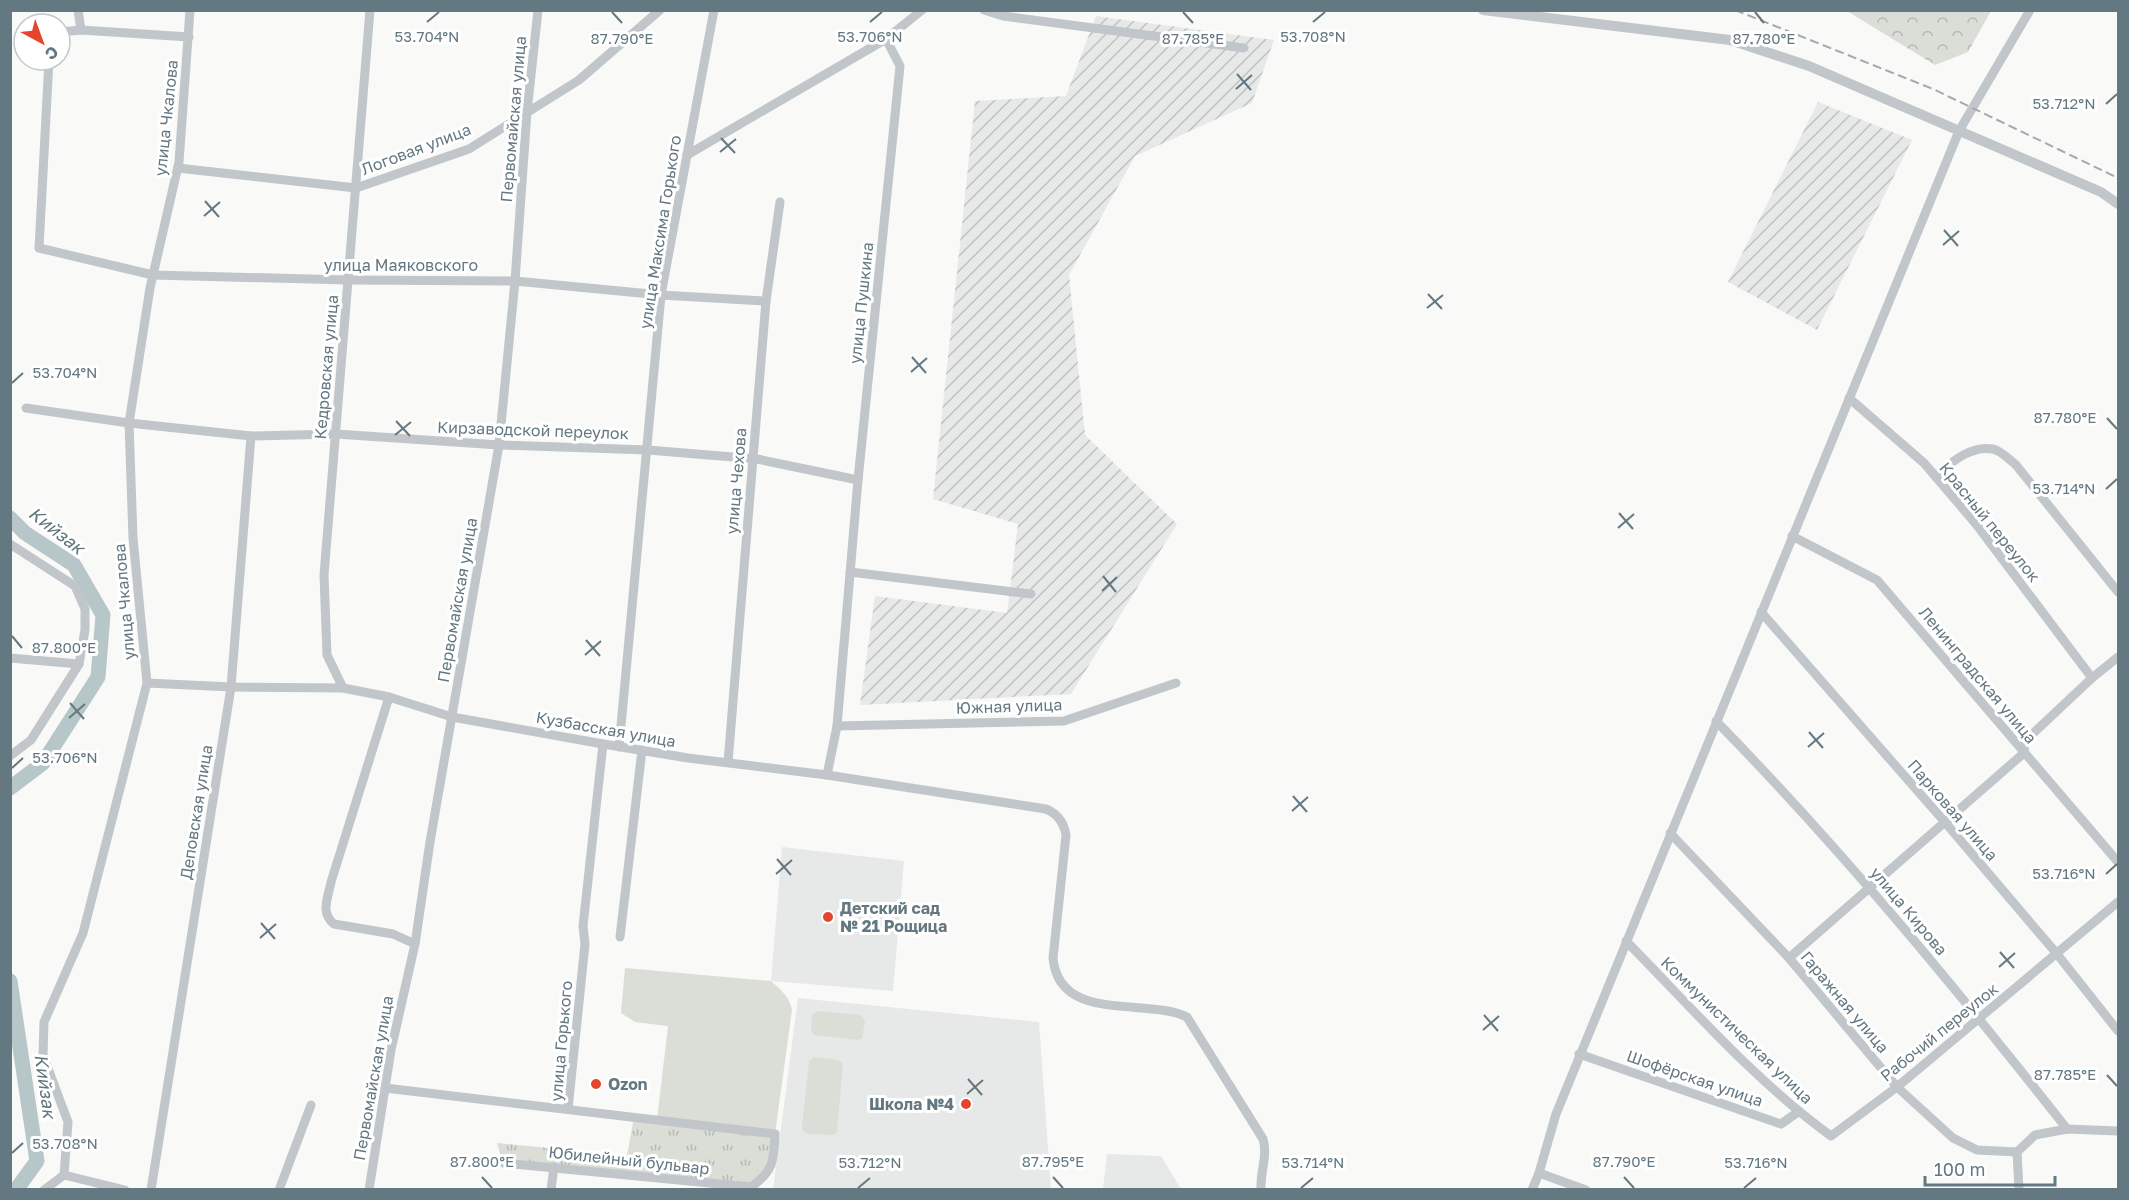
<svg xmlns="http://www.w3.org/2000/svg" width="2129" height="1200" viewBox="0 0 2129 1200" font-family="'Golos Text',sans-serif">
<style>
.built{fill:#e7e9e8}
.industrial{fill:url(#industrial-furrows)}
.green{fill:#daded6}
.forest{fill:url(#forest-crowns)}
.park{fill:url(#park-tufts)}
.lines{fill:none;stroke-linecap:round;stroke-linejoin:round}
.river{stroke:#b7c6c8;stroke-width:15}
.minor{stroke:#c0c6c9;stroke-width:9}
.tertiary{stroke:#c0c6c9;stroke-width:10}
.rail{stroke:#a1aaaf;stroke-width:2;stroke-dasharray:9 4.5;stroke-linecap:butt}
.ticks{fill:none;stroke:#647882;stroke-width:2}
.poi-dot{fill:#e4462d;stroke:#fff;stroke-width:2}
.labels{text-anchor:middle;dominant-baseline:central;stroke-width:6;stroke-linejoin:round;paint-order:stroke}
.street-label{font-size:16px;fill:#647882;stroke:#fff}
.poi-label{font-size:16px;font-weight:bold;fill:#647882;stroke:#fff;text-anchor:start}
.water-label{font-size:18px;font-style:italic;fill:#5f777c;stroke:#fff}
.ticks-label{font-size:15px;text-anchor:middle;fill:#647882;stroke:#fff;stroke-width:6;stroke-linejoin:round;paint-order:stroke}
</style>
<defs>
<pattern id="industrial-furrows" width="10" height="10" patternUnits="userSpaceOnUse" patternTransform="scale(1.5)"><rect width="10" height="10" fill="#e7e9e8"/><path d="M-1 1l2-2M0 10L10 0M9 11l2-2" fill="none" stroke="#bfc2c1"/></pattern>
<pattern id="forest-crowns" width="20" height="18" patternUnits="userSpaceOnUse" patternTransform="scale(1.5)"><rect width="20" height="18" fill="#daded6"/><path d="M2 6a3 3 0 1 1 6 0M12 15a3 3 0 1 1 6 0" fill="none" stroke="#b4b9b3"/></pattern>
<pattern id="park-tufts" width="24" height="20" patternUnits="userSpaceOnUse" patternTransform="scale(1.5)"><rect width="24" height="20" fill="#daded6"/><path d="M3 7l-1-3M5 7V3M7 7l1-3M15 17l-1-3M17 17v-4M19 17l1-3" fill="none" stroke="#b4b9b3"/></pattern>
</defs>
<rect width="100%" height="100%" fill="#f9f9f7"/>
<g class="built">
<polygon points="782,847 904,861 893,991 771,981"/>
<polygon points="798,998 1039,1022 1051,1189 751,1190 751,1187 773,1189"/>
<polygon points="1107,1154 1161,1156 1181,1189 1103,1189"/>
</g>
<g class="industrial">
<polygon points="1096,16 1274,40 1252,103 1135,156 1069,275 1085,435 1177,524 1071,694 860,705 875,596 1007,613 1018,524 933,499 975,101 1066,96"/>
<polygon points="1818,102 1912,140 1817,330 1728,282"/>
</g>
<g class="green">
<path d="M 625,968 L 771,981 C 781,990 789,996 792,1010 L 775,1134 L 657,1120 L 668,1026 L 635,1022 L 621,1013 Z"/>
<polygon points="818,1011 861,1015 865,1021 862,1038 858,1040 814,1035 811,1030 812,1015"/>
<polygon points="813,1057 833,1059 843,1063 837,1132 834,1135 809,1134 803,1131 802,1126 809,1061"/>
</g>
<polygon class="forest" points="1847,11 1991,11 1968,52 1935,65"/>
<polygon class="park" points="634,1117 775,1134 774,1161 751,1187 503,1163 497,1143 627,1156"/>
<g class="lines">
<g class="river">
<polyline points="10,518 25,533 74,565 103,615 98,677 43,763 10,788"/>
<polyline points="10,981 37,1161 16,1190"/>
</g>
<g class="minor">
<polyline points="78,10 81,30"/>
<polyline points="984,10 1003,16 1244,48"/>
<polyline points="60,32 81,30 189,37"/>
<polyline points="49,60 39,248 153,275 348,280 515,281 661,295 766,301"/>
<polyline points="687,155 886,39 922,10"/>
<polyline points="178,168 356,188 469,149 579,80 660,10"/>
<polyline points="1849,398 1924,463 1976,524 2092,678"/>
<polyline points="26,408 129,423 251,436 336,434 499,445 648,450 757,459 858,480"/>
<path d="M 1935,476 C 1951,463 1970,445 1993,449 C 2000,450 2010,460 2016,465 L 2118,592"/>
<polyline points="1792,536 1877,580 2118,862"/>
<polyline points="10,544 75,586 85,609 85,630 79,664 31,740 10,756"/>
<polyline points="850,572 1031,594"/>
<polyline points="1761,612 1944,821 2057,954 2118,1031"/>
<polyline points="10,658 79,664"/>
<path d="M 147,683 L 231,687 L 343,688 L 389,697 L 452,717 L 603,744 L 688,758 L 827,775 L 1046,809 C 1058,814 1064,823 1066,835 L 1053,958 C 1059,1024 1147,997 1187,1017 L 1263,1139 C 1268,1155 1260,1172 1261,1190"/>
<polyline points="343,688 327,655 324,575 370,10"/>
<path d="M 389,697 L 331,882 C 328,898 320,913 334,924 L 393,934 L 415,944"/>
<path d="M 1716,721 C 1842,850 1956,988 2067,1129"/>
<polyline points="837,726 1064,721 1176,683"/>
<polyline points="619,747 661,295 714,10"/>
<polyline points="728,762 766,301 780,202"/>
<polyline points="827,775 837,726 858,480 900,66 886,39"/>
<polyline points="1670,833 1789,958 1897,1087 1953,1138 1977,1150 2017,1152"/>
<polyline points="620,937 642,750"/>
<path d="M 1626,941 C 1691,1007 1755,1081 1831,1136 L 1897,1087 L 2118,902"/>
<polyline points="1789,958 2024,753 2025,741 2092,678 2118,657"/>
<polyline points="1579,1054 1781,1124 1798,1112"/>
<path d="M 385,1088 L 775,1134 C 774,1160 774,1171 751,1187"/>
<polyline points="568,1109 585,944 583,926 603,744"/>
<polyline points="2017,1152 2035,1135 2067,1129 2118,1131"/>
<polyline points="2017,1152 2019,1190"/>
<polyline points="503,1163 751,1187"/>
<polyline points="64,1175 68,1122 43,1055 44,1022 83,933 147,683 133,538 129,423 150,288 179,162 190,10"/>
<polyline points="64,1175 125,1190"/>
<polyline points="44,1190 64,1175"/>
<polyline points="151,1190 231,687 251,436"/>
<polyline points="279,1190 311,1105"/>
<polyline points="369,1190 391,1050 415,944 430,842 499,445 515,281 527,112 538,10"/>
<polyline points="551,1190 554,1167"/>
<polyline points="1532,1190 1539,1173"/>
<polyline points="1586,1190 1539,1173 1556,1114 1959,131 2030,10"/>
</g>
<polyline class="tertiary" points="1483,10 1730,40 1809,66 2101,192 2118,204"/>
<polyline class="rail" points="1735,10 1933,89 2118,178"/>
</g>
<path class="ticks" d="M 612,12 L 622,23M 1183,12 L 1193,23M 1755,12 L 1764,23M 427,22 L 439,12M 870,22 L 882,12M 1313,22 L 1325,12M 1237,74 L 1251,90M 1236,89 L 1252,75M 2106,104 L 2117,94M 721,138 L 735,153M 720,152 L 736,139M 205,201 L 219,217M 204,216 L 220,202M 1944,230 L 1958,246M 1943,245 L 1959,231M 1428,294 L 1442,309M 1427,308 L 1443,295M 912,357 L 926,373M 911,372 L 927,358M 12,383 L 23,373M 2107,418 L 2117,429M 396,421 L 410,436M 395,435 L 411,422M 2106,489 L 2117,479M 1619,513 L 1633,529M 1618,528 L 1634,514M 1103,576 L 1116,592M 1102,591 L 1117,577M 12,636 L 22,648M 586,640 L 600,656M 585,655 L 601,641M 70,703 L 84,719M 69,718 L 85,704M 1809,732 L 1823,748M 1808,747 L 1824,733M 12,768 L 23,758M 1293,796 L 1307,812M 1292,811 L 1308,797M 777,859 L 791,875M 776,874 L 792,860M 2106,874 L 2117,864M 261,923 L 275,939M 260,938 L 276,924M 2000,952 L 2014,968M 1999,967 L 2015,953M 1484,1015 L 1498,1031M 1483,1030 L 1499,1016M 2107,1075 L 2117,1086M 968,1079 L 982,1095M 967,1094 L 983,1080M 12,1153 L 23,1143M 482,1177 L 492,1188M 1053,1177 L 1063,1188M 1624,1177 L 1634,1188M 858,1188 L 870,1178M 1301,1188 L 1313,1178M 1744,1188 L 1756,1178"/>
<g class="poi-dot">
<circle cx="828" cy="917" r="6"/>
<circle cx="596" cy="1084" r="6"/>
<circle cx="966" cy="1104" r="6"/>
</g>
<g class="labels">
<g class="street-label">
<text transform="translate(166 118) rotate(-84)">улица Чкалова</text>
<text transform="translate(513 119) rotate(-85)">Первомайская улица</text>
<text transform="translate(416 149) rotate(-21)">Логовая улица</text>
<text transform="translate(660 232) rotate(-81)">улица Максима Горького</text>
<text x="401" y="265">улица Маяковского</text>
<text transform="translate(861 303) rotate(-84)">улица Пушкина</text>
<text transform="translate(326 367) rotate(-85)">Кедровская улица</text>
<text transform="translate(533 430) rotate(2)">Кирзаводской переулок</text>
<text transform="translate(736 481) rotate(-85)">улица Чехова</text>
<text transform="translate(1990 522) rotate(51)">Красный переулок</text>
<text transform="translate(457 600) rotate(-80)">Первомайская улица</text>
<text transform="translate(124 602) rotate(-95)">улица Чкалова</text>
<text transform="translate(1978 675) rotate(50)">Ленинградская улица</text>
<text transform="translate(1009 706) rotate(-2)">Южная улица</text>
<text transform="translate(606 729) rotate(10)">Кузбасская улица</text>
<text transform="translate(1953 810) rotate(49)">Парковая улица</text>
<text transform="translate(196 812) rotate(-81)">Деповская улица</text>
<text transform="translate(1909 911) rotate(50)">улица Кирова</text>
<text transform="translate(1845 1002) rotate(50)">Гаражная улица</text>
<text transform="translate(1737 1030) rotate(44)">Коммунистическая улица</text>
<text transform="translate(1939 1032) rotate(-39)">Рабочий переулок</text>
<text transform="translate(561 1041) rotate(-85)">улица Горького</text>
<text transform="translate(373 1078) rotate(-80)">Первомайская улица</text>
<text transform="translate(1695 1078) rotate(19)">Шофёрская улица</text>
<text transform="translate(629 1160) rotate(6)">Юбилейный бульвар</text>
</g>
<g class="poi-label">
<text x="840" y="908">Детский сад<tspan x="840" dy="18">№ 21 Рощица</tspan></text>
<text x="608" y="1084">Ozon</text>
<text x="954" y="1104" text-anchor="end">Школа №4</text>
</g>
<g class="water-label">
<text transform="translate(57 530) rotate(38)">Кийзак</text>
<text transform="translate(46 1086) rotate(82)">Кийзак</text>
</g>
</g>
<g class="ticks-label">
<text x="427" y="42">53.704°N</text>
<text x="870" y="42">53.706°N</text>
<text x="1313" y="42">53.708°N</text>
<text x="622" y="44">87.790°E</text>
<text x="1193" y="44">87.785°E</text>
<text x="1764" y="44">87.780°E</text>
<text x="2064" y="109">53.712°N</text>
<text x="65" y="378">53.704°N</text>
<text x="2065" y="423">87.780°E</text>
<text x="2064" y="494">53.714°N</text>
<text x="64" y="653">87.800°E</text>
<text x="65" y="763">53.706°N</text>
<text x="2064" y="879">53.716°N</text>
<text x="2065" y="1080">87.785°E</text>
<text x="65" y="1149">53.708°N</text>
<text x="482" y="1167">87.800°E</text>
<text x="1053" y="1167">87.795°E</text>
<text x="1624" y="1167">87.790°E</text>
<text x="870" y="1168">53.712°N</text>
<text x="1313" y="1168">53.714°N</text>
<text x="1756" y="1168">53.716°N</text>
</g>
<rect width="2129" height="1200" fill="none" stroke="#647882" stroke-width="24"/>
<g transform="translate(42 42) rotate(139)"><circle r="28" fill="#ffffff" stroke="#c1c9cd" stroke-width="1.5"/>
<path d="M0-4.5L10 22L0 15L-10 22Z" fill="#e4462d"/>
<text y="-9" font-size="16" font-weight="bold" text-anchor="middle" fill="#647882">С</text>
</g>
<path d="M1925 1176v9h130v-9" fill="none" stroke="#647882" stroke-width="3"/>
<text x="1934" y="1176" font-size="18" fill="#647882" stroke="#ffffff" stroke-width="4.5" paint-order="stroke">100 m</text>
</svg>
